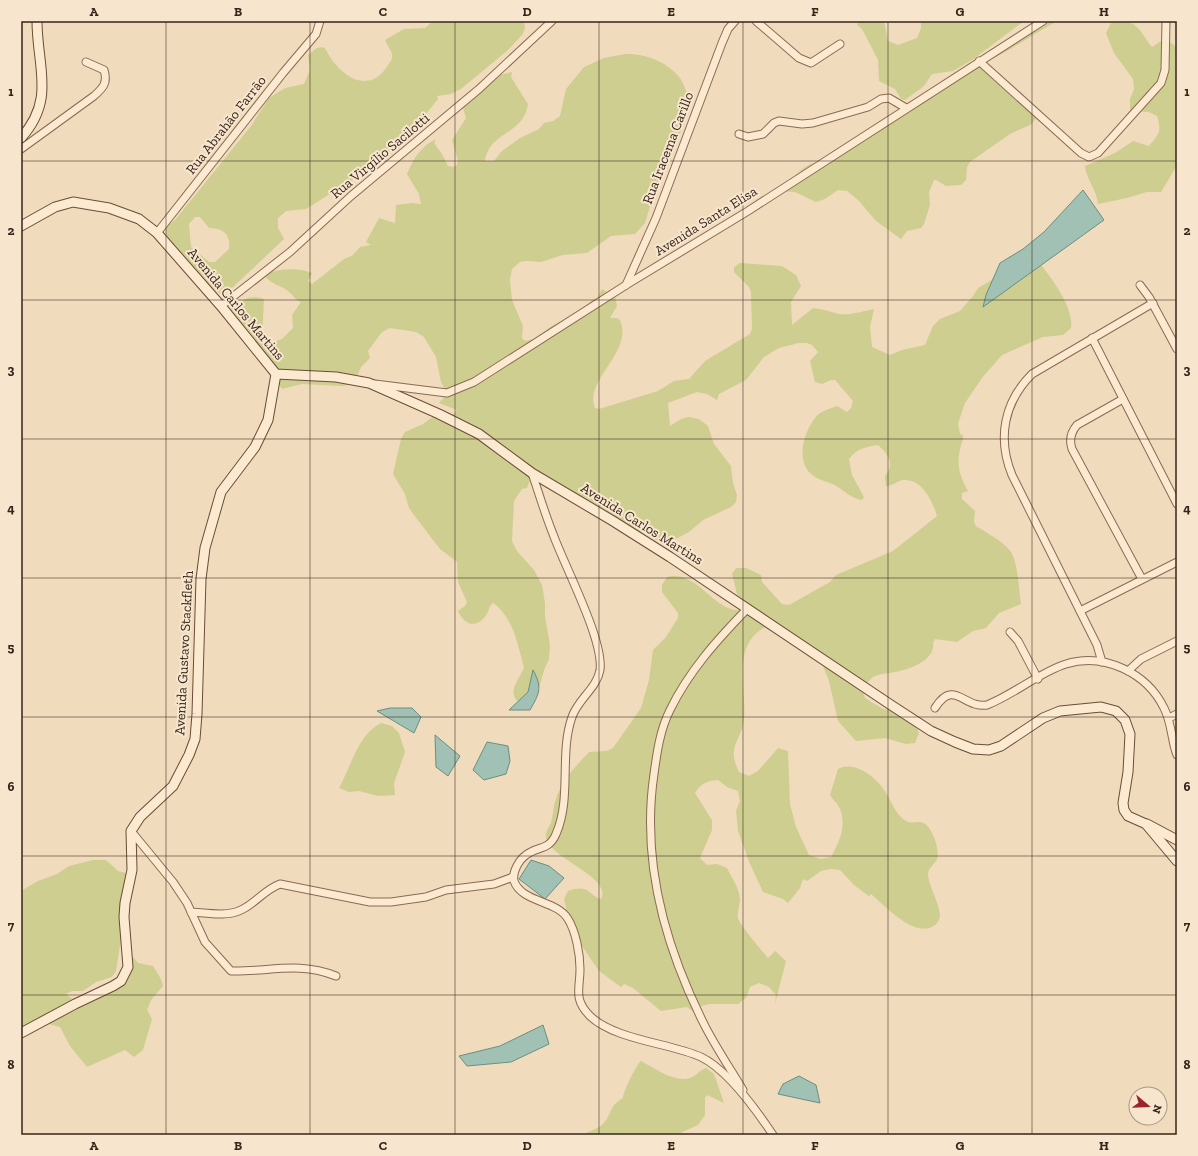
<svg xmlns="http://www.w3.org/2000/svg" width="1198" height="1156" viewBox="0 0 1198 1156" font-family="'Zilla Slab',serif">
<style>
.green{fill:#cece90;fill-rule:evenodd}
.water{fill:#a1c1b4;stroke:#688f81}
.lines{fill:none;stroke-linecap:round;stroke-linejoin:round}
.street-casing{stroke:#896b55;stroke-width:9}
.secondary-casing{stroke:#6a4c39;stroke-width:11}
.street{stroke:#fbe9d0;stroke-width:7}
.secondary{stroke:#fbe9d0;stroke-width:9}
.grid{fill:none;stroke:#37251b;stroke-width:1;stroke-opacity:0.55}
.labels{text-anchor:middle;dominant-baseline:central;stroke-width:4;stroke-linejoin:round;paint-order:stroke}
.street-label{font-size:14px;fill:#37251b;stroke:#f7e6cd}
.neatline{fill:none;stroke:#37251b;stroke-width:1.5}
.grid-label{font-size:13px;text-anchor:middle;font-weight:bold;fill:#37251b}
</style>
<rect width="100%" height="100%" fill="#f0dbbd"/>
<g class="green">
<path d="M 433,21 L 524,21 L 525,27 L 523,34 L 508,50 L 461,89 L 451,94 L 437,96 L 438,99 L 413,130 L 376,165 L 306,209 L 286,211 L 278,218 L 278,228 L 284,239 L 232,288 L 222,294 C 205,286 163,247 166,227 L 175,220 L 251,126 L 269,98 L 285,88 L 304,84 L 310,70 L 308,55 C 313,51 318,45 325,48 C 336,72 366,97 386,68 C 389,64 393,60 392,54 C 391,50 387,45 385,40 L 404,29 L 425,28 ZM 195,217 L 200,217 L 209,228 C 223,228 231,234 229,249 L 215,262 L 209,262 L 191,247 L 189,224 Z"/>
<polygon points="858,21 884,21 888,41 898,45 917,38 921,28 921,21 1024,21 972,60 953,71 932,74 924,86 905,100 901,99 895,89 879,81 878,60 862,29 857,25"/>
<path d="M 1045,21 L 1057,21 C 1035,33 1015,48 992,59 L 998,53 Z"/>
<path d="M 1120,21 C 1139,21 1142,35 1152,47 L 1161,41 L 1170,42 L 1177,47 L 1176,167 L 1161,192 L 1147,192 L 1127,198 L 1098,204 C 1097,190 1086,179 1085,166 L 1115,153 L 1133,141 L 1149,146 C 1159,134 1162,132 1157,116 L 1149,112 L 1130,111 L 1130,99 L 1134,89 L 1133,79 L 1114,53 L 1106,33 L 1111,23 Z"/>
<path d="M 625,54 C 646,54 666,61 679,77 C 685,84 687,96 691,103 L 668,166 L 655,190 L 645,223 L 635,234 L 611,236 L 587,253 L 563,255 L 541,262 L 526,261 L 520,262 L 512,269 L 510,280 L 512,300 L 523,326 L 522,338 L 525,341 L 535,339 L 550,327 L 582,310 L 591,301 L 597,298 L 602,289 L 615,297 L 617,306 L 610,318 L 617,318 L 620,320 C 634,352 583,381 595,408 L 599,409 L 658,391 L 674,381 L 689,379 L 705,361 L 750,334 L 752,329 L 751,292 L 749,287 L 734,272 L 734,267 L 740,263 L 782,266 L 796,275 L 801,286 L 791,302 L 792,325 L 813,308 C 822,309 828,311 835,313 C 847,317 863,311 874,309 L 870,327 L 872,347 L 890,355 L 902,350 L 925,345 L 933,326 L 940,319 L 960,311 L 973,296 L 978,288 L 1012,268 L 1039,262 C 1052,279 1074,307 1071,328 L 1063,335 L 1043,337 L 1002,355 L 982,378 L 965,403 L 958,424 L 960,434 L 963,435 L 963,439 C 956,460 957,471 968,491 L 962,493 L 962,499 L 975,511 L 974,522 L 976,526 C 987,533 1003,541 1011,552 C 1018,563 1019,591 1021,604 L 999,613 L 986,628 L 973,631 L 957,642 L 935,639 L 933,643 C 936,660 909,670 895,672 C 882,675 873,672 866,686 C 864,690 863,693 865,698 L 883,709 L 910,713 L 919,733 L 915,743 L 906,744 L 885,738 L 856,741 L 838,721 L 829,681 L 821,661 L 772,624 C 729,640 747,685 744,719 C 741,743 726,745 739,772 L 749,776 L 758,771 L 778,748 L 788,751 L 790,804 L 796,827 L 809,855 L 821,859 L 831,857 C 840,841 848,823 838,805 C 836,802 832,799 830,795 L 838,769 C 854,760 876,777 884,790 C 891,799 893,810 902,818 C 914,830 922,811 933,835 C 936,841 940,856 936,861 C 932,866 929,868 928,874 C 928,884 939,902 940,915 C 940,919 938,923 935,925 C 916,940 885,906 871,894 L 869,896 L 854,885 L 840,870 L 831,869 L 821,871 L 807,881 L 803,879 L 800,888 L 788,903 L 783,899 L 763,892 L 750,864 L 738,831 L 736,811 L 740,801 L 738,791 L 727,787 L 718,780 C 707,781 701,783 695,793 L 712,820 L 712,830 L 700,858 L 707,865 L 717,864 L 727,868 C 732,879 739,887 740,899 C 740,905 737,912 738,918 C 739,924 763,952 768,958 L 775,951 L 786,961 L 775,1004 L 776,995 L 769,987 L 759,983 L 750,987 L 746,998 L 738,1004 L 709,1004 L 698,1007 L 695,1013 L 687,1007 L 661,1011 L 633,988 L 624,984 L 621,987 L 599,971 L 582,946 L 568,916 L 564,899 L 568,891 C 590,884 586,894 601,899 C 613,877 548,858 546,837 C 545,832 549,827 551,823 C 553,816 553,808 555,802 C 561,781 575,767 589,752 L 607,751 L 613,748 L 641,708 L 649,680 L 653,650 L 666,637 L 678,618 L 678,613 L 662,592 L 662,585 L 667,577 C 691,571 706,596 724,606 C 731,610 738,610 745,612 L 751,607 L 737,594 L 732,574 L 736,568 L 746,568 L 761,575 L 762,582 L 782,604 L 789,605 L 830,582 L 836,575 L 893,551 L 937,516 C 933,502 922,478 903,480 C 897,481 893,486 886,486 L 885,476 C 895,464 889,455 878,445 C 866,447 857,448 849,459 L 852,475 L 864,497 L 862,500 C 851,498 844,491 835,485 C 826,481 817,480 810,473 C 796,459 804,432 815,418 C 820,411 829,409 837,406 L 847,412 L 851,408 L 853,401 L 835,380 L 831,380 L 822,384 L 815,382 L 810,361 L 818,352 L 812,345 L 807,343 L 799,343 L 779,348 L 764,357 L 746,380 L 719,394 L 717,400 L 707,394 L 697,392 L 668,403 L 670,426 L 681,419 L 689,417 L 699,419 L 708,426 L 714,444 L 731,466 L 733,483 L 737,495 L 736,502 L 731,507 L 703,520 L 689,532 L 670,542 L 662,542 L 654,539 L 646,533 L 638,532 L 618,519 L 536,472 L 531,478 L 527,488 L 522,489 L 514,501 L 512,541 L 517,551 L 534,570 L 542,585 L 545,603 L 545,616 L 550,645 L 549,659 L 544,670 L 537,696 L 523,705 C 505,696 517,682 524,668 C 518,646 514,618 493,603 C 489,606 489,610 487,614 C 477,629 465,626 458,611 L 465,606 L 467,602 L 458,582 L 457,562 L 440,549 L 417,519 L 409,508 L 405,494 L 393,474 L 401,439 L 405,432 L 423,424 L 435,415 L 450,417 L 457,410 L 439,403 L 445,396 L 446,392 L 441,382 L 436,357 L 424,337 L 416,332 L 390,328 L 382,332 L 368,351 L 370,358 L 361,367 L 354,384 L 342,386 L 302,384 L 282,389 L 229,310 C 240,301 249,294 264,299 L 262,341 L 269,344 L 282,339 L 293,328 L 292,315 L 301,302 C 295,300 294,296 289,292 C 280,284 274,287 263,274 C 279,269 296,267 312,273 L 308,281 L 312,284 L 344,259 L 353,255 L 360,247 L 371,245 L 366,242 L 379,218 L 395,223 L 396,205 L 412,203 L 421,204 L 419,194 L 407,174 C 413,159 421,146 436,139 L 434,143 L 442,154 L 448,166 L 453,167 L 457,165 L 458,161 L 452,140 L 466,118 L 462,105 L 496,76 L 512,72 L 511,77 L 528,104 C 524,135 489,131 485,161 L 494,161 L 501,152 L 520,138 L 539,129 L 544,123 L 553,121 L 560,116 L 566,89 L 584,67 L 604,58 Z"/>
<polygon points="981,65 1002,76 1030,107 1036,118 1032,124 1010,134 970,162 967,167 966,180 961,185 946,186 936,180 934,180 929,192 930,205 924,224 921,228 907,231 901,239 876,221 859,201 847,191 838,190 825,199 816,202 795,192 782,191 783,188 801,170 810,164 827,161 852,149 869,134 910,112 920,102 923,102 935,89"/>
<path d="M 381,723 L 392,726 L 399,733 L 405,752 L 394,783 L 395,795 L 378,796 L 359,791 L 349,792 L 339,788 C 351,767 358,734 381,723 Z"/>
<polygon points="93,860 106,860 118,871 126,873 129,887 116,971 112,977 96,982 83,991 72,991 66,994 72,999 76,999 89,995 127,972 133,957 138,963 153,966 161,979 163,986 151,1000 147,1010 152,1019 143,1050 134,1057 125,1050 87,1067 70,1046 60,1027 49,1024 30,1034 21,1036 21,891 38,881 57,874 69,866"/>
<path d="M 641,1061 C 654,1068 675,1083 690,1078 C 696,1076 700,1070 706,1068 L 714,1074 L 724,1103 L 707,1095 L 705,1098 L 705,1115 L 698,1125 L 676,1135 L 586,1135 L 586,1133 C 617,1123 602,1110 623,1098 C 623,1092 636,1065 641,1061 Z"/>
</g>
<g class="water">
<polygon points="1083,190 1104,220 983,307 986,295 1000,263 1023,249 1044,232"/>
<path d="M 533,670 C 543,688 539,694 530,710 L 509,710 L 528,692 Z"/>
<polygon points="390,708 412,708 421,717 414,733 377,711"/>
<polygon points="435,735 460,756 448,776 436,767"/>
<polygon points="487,742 508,746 510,761 506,774 484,780 473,770"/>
<polygon points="531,860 549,866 564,878 545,899 519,879"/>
<polygon points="543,1025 549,1044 511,1062 467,1066 459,1056 500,1046"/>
<polygon points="799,1076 816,1085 820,1103 778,1094 783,1084"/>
</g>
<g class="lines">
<defs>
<g id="street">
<polyline points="756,21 799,58 811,63 840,44"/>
<polyline points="979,61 1081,153 1089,157 1098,153 1161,83 1165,70 1166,21"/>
<polyline points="739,134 748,137 763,134 774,123 779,121 802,124 813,123 868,107 881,99 889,98 906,108"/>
<path d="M 21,149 L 94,96 C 103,88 108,83 104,70 L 86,62"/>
<polyline points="157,233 283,73 316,34 320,21"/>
<polyline points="626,285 656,218 722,43 728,29 735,21"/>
<polyline points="1140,285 1149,297 1177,349"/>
<polyline points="221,306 290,252 351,196 479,89 552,21"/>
<polyline points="1092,338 1177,504"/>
<polyline points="375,384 447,393 474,382 626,285 748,211 1043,21"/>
<path d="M 1123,399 L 1077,425 C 1071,432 1069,440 1072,449 L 1142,579"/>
<path d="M 532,473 C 539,494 545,514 553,534 C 564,565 604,640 600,670 C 597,688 578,699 572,717 C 559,754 572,798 556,834 C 549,851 537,846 526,855 C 519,860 512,872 514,881 C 522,903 557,900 568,919 C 576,932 580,954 580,969 C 580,989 573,999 590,1016 C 615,1040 670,1043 701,1057 C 728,1070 757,1111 773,1135"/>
<polyline points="1080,611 1177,562"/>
<polyline points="1010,632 1018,641 1038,679"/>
<path d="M 1102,662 L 1097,645 L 1012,475 C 997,438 1004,402 1032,374 L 1153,303"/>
<polyline points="1128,671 1141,659 1177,641"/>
<path d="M 935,708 C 954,678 964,709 987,705 C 1013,695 1040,672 1066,664 C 1104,652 1147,673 1164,708 C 1172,723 1171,740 1177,755"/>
<polyline points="1169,718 1177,714"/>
<path d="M 131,831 L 173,882 L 187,903 L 205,942 L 231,971 C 270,972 298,961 336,976"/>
<path d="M 191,912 C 207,913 227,917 241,910 C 256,903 264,890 280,884 L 370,902 L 391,902 L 426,897 L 446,890 L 494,884 L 513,877"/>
<path d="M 743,1090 C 731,1070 717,1049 706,1028 C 666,950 641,862 654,774 C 657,752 660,730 670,710 C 689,671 717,640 747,609"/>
</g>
<g id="secondary">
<path d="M 21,138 C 56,99 37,67 37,21"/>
<polyline points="21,226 55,207 73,202 109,208 139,219 157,233 221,306 276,374 336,377 369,383 439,414 479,434 532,473 613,521 670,557 891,705 931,731 955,742 973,749 989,750 1001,746 1043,718 1060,711 1101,707 1116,711 1125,720 1130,734 1128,772 1123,803 1124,810 1128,816 1146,824 1177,861"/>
<polyline points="1147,824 1177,840"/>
<polyline points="21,1033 75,1004 113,986 121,981 128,967 124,917 125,903 132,870 131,831 140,817 173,786 189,755 195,739 197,714 201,579 205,548 221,492 255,447 268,420 276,374"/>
</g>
</defs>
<use href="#street" class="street-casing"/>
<use href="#secondary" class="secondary-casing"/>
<use href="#street" class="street"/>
<use href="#secondary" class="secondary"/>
</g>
<path class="grid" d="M 166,21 L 166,1135M 310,21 L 310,1135M 455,21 L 455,1135M 599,21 L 599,1135M 743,21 L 743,1135M 888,21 L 888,1135M 1032,21 L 1032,1135M 21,161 L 1177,161M 21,300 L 1177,300M 21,439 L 1177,439M 21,578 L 1177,578M 21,717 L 1177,717M 21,856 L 1177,856M 21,995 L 1177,995"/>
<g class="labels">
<g class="street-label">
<text transform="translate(226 125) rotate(-52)">Rua Abrahão Farrão</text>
<text transform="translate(668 148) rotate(-69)">Rua Iracema Carillo</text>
<text transform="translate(380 156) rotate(-40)">Rua Virgílio Sacilotti</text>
<text transform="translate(706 221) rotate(-32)">Avenida Santa Elisa</text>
<text transform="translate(236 304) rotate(50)">Avenida Carlos Martins</text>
<text transform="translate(642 524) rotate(32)">Avenida Carlos Martins</text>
<text transform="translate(184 653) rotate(-87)">Avenida Gustavo Stackfleth</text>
</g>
</g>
<rect width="1198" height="1156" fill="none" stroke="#f7e6cd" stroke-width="44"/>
<g transform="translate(1148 1106) rotate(109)"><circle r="19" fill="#f7e6cd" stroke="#aa9986"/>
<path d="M0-3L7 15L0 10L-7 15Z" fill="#9b222f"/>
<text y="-6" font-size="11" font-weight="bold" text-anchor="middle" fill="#37251b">N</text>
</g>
<rect x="22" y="22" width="1154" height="1112" class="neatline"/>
<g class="grid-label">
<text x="94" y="16">A</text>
<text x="238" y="16">B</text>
<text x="383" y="16">C</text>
<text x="527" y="16">D</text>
<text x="671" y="16">E</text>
<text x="815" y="16">F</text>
<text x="960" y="16">G</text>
<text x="1104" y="16">H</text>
<text x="11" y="96">1</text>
<text x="1187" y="96">1</text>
<text x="11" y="235">2</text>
<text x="1187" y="235">2</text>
<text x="11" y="374">3</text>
<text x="1187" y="374">3</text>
<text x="11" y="513">4</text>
<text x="1187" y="513">4</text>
<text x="11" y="652">5</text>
<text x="1187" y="652">5</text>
<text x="11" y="791">6</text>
<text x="1187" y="791">6</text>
<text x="11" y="930">7</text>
<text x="1187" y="930">7</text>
<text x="11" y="1069">8</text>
<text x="1187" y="1069">8</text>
<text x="94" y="1150">A</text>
<text x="238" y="1150">B</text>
<text x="383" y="1150">C</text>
<text x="527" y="1150">D</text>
<text x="671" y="1150">E</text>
<text x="815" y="1150">F</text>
<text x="960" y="1150">G</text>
<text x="1104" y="1150">H</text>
</g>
</svg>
